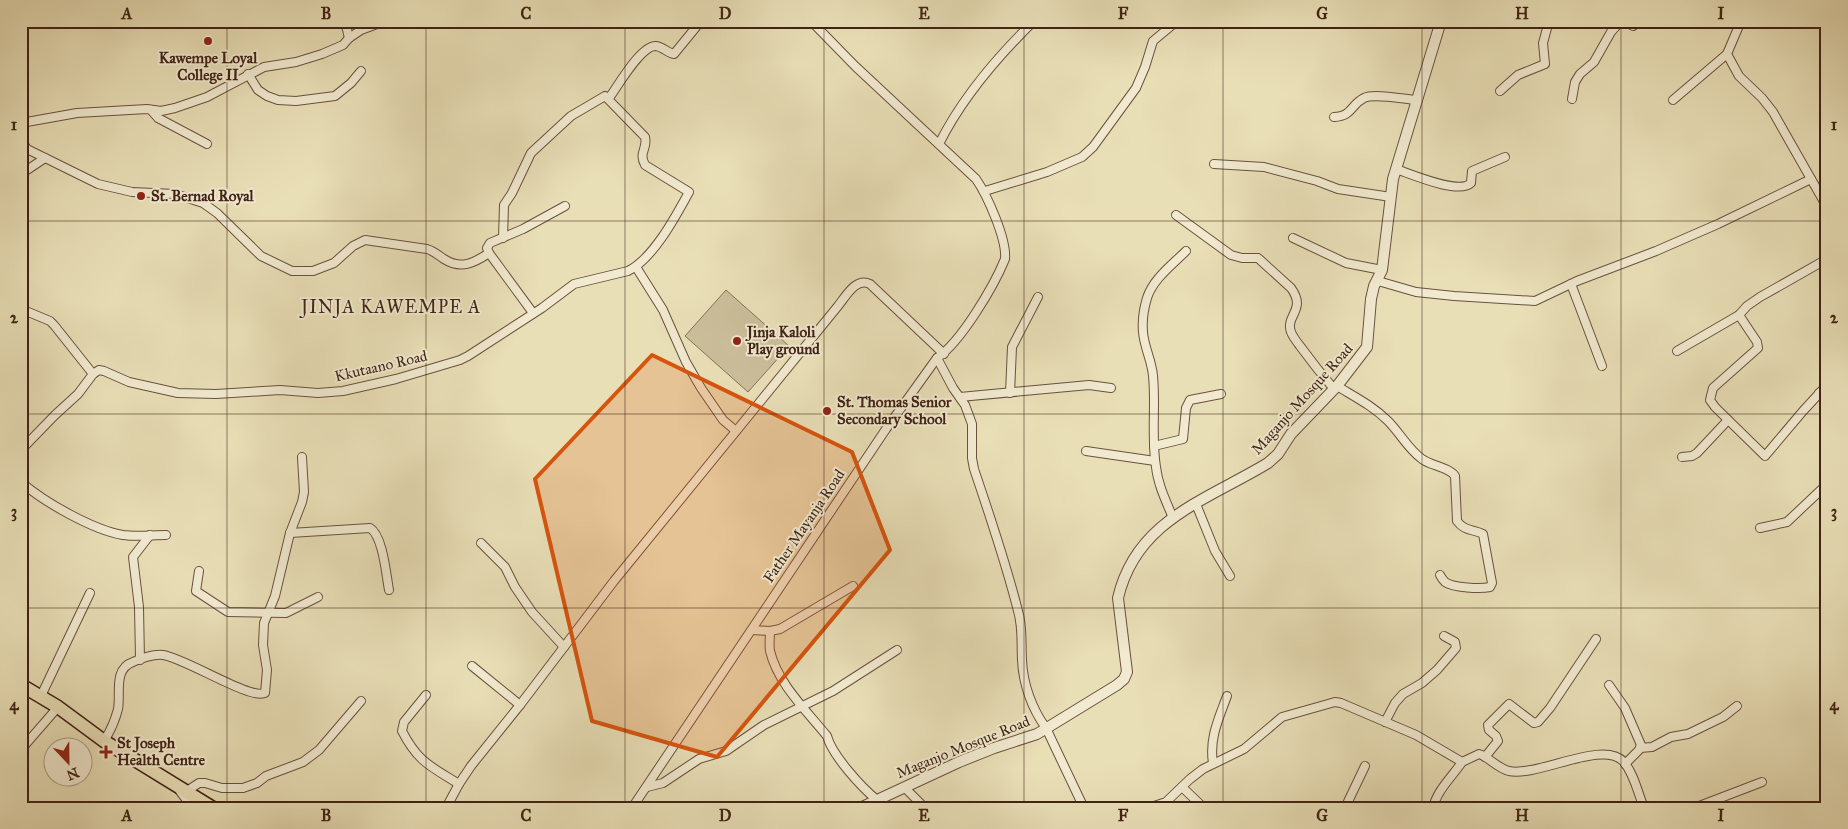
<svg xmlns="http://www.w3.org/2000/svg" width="1848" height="829" viewBox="0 0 1848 829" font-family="'IM FELL Great Primer',serif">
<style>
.pitch{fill:#ccbf9c;stroke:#867059}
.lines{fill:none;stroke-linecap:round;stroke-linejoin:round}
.minor-casing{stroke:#6a513e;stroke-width:10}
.tertiary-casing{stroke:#6a513e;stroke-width:12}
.primary-casing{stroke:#402216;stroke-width:15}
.minor{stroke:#f1ead0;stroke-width:8}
.tertiary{stroke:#f1ead0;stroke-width:10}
.primary{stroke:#e9dfb7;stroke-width:12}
.marked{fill:#d7540d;fill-opacity:0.2;stroke:#d7540d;stroke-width:4;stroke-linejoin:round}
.grid{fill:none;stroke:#402216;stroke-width:1;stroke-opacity:0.55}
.poi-dot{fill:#8f2418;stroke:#f1ead0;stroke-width:2}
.labels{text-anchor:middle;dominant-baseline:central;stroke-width:4;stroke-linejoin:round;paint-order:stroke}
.poi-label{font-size:15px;font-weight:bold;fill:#402216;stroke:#f1ead0;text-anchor:start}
.street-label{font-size:15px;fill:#402216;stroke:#f1ead0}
.quarter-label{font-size:18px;letter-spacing:1px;fill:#402216;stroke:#f1ead0}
.neatline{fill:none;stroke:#402216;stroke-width:2}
.grid-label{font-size:16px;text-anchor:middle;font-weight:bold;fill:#402216}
</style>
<rect width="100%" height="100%" fill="#e9dfb7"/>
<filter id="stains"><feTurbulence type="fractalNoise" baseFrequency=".004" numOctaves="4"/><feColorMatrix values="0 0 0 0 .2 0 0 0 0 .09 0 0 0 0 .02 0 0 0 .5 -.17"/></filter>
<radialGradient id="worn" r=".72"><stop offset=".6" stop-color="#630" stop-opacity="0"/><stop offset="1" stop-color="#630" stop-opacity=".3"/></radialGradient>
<polygon class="pitch" points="726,290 789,346 748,392 685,336"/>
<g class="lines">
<defs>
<g id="minor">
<polyline points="345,21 349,38"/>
<polyline points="1624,21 1633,26 1636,24 1638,21"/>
<polyline points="1727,54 1739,76 1762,98 1773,112 1827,207"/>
<polyline points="248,74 258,90 267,96 278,100 296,101 335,96 351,83 361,71"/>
<polyline points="1500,91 1518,75 1545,64 1543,43 1549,21"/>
<path d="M 609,98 C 618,86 641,45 656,46 C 663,47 668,53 674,54 L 701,21"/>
<polyline points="1572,99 1575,82 1580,74 1594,62 1611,32 1621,21"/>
<polyline points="1673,100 1727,54 1741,21"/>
<polyline points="151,110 158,118 207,144"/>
<path d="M 1334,117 C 1353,116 1350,105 1364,98 C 1374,93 1403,99 1416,100"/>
<polyline points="21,123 77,113 147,109 161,111 175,108 207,97 264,67 296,62 322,54 343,45 349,38 361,30 385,21"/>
<path d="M 21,140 L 27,149 L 98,184 L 132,192 L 175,194 L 203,203 L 217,213 L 261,256 L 292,271 L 313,271 L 334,263 L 353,246 L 365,240 L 427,249 C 434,251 438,255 444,259 C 461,270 474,263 489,253 L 533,313"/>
<path d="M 939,144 C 962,98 997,57 1034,21"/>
<polyline points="1214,164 1264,167 1317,181 1338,189 1391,197"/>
<path d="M 1396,169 C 1411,174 1459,195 1471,183 L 1472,171 L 1505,157"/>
<polyline points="21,174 45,158"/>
<polyline points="985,191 1047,172 1082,157 1093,147 1136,88 1145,67 1153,41 1177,21"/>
<path d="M 1176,215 L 1231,255 L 1242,258 L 1258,258 L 1291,288 C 1307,310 1285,315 1291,332 C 1293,337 1297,342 1300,346 C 1311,361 1322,375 1334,389"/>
<polyline points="1293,238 1346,263 1382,270"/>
<polyline points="489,253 487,248 490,243 523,229 565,206"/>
<polyline points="636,267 663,310 686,362 701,388 723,420 736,431"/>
<polyline points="1378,281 1416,292 1454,296 1535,301 1577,281 1656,251 1718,224 1811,179"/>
<polyline points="1571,284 1602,366"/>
<polyline points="21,309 50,321 54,325 93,374"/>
<polyline points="1739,315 1757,342 1758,348 1713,388 1710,400 1715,407 1765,456 1803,411 1827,385"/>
<polyline points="1677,351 1739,315 1747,306 1760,297 1827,259"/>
<path d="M 937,358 L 953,388 L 965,405 L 972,424 L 972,458 L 974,469 C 990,516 1006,563 1018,611 C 1023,627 1021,644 1022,660 C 1023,684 1032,709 1046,728 L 1083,806 L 1124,808"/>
<path d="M 1337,386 C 1355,397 1373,406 1388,421 C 1400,433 1408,449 1422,459 C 1431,466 1449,467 1455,476 L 1457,521 C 1464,531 1473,529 1483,534 L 1492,583 L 1490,587 C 1481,589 1453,588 1445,582 C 1443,580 1441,577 1440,575"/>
<polyline points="1010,393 1012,347 1038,297"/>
<polyline points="1819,393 1827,403"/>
<polyline points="960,397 1089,385 1111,388"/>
<polyline points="1154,446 1183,439 1186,408 1190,400 1221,394"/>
<path d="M 21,450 L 55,415 L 78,394 L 93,374 L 99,370 L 104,371 L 129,382 L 178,393 L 216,394 L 280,390 L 318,393 L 343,391 L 396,379 L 460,360 L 468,356 L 542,308 L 574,284 L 628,271 C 653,259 676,216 689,192 L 645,165 C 638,152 648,149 645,137 L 605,96 L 571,116 L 531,153 L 512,193 L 504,205 L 503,238"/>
<polyline points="1086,451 1155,461"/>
<polyline points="1682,457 1692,456 1697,453 1728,420"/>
<path d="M 21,482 C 44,502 93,530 123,535 C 137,537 152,535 166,535"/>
<polyline points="1196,504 1215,551 1230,576"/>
<path d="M 1173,518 C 1166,501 1158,485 1156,467 C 1151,437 1156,406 1153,376 C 1152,361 1144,347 1143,332 C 1142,321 1144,308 1147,298 C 1153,279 1172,265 1186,251"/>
<polyline points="1760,528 1787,522 1822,489 1827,492"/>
<path d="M 290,533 L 370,528 C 383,536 386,574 389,590"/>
<polyline points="481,543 505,567 515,587 532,612 564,647"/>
<polyline points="1825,553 1827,541"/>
<polyline points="199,571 196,591 228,612 286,613 318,597"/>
<polyline points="752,630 770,631 780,629 853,586"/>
<path d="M 770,631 C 770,637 769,645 770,651 C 778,684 806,710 827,736 C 832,755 861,787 877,800"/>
<polyline points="140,660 139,607 133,557 150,535"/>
<polyline points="472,666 520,705"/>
<polyline points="1609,685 1625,708 1641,745 1639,750 1625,764"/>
<path d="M 426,695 L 404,722 L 402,731 C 418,762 430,766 459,784"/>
<polyline points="40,698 90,593"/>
<polyline points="1385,722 1395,703 1403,694 1422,683 1437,670 1456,648 1455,642 1444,636"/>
<path d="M 104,741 C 111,730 115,721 118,709 C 121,693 113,669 133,662 C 141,658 154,654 163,655 C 185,658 250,700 265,693 L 267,670 L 263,645 L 264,623 L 275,596 L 290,533 L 302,502 L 304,492 L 302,457"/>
<polyline points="1640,748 1652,747 1671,737 1688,734 1723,717 1737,706"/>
<polyline points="1485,757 1498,741 1496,736 1489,730 1488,725 1509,704 1534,723 1538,722 1550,708 1596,639"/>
<polyline points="21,759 25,745 58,707"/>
<path d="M 1213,763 C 1209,738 1219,718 1227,696"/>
<polyline points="647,787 663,783 699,759 726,751 764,725 833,691 897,650"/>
<polyline points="904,787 925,808"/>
<polyline points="1182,787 1204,808"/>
<polyline points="187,791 199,783 205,783 222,788 243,788 257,783 266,776 303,762 319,750 361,701"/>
<path d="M 446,808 L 459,784 L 471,766 L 520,705 L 614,581 L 838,306 C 846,296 856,277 870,284 L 944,354"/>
<path d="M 632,808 L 886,429 L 937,358 C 961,342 994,286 1005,259 C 1007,239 987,195 976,179 L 855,66 L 811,21"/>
<path d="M 1148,808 L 1166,802 L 1190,779 L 1203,769 L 1244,749 L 1282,717 L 1335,702 L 1341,703 L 1416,735 L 1462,762 L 1479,754 C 1489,757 1497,768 1509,771 C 1539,777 1603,739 1624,762 C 1634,774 1638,793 1644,808"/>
<polyline points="1345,808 1365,766"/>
<path d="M 1433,808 C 1437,790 1452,777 1462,762"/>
<polyline points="1694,808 1762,782"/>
</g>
<g id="tertiary">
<polyline points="181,791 194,808"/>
<path d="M 860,808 L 959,762 L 994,748 L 1037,734 L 1117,685 L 1124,679 L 1127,672 L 1118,598 C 1136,520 1207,500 1268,463 L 1278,454 L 1291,434 L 1337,386 L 1367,347 L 1371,299 L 1374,286 L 1382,270 L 1393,179 L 1441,21"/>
</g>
<polyline id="primary" points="21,685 58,707 104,741 213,808"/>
</defs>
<use href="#minor" class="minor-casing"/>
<use href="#tertiary" class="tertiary-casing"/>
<use href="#primary" class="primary-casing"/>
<use href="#minor" class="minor"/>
<use href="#tertiary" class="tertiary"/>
<use href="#primary" class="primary"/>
</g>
<path class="marked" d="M 652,355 L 852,452 L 890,550 L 717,757 L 592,721 L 535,479 Z"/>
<path class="grid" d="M 227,21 L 227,808M 426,21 L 426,808M 625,21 L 625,808M 824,21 L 824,808M 1024,21 L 1024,808M 1223,21 L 1223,808M 1422,21 L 1422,808M 1621,21 L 1621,808M 21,221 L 1827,221M 21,414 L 1827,414M 21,608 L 1827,608"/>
<g class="poi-dot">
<circle cx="208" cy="41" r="5"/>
<circle cx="141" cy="196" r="5"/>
<circle cx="737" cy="341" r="5"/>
<circle cx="827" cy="411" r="5"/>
<path d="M103.5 744.5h5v5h5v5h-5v5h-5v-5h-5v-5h5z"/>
</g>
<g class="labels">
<g class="poi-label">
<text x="208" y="58" text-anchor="middle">Kawempe Loyal<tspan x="208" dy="17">College II</tspan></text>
<text x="151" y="196">St. Bernad Royal</text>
<text x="747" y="332">Jinja Kaloli<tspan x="747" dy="17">Play ground</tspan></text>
<text x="837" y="402">St. Thomas Senior<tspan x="837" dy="17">Secondary School</tspan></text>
<text x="117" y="743">St Joseph<tspan x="117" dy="17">Health Centre</tspan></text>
</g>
<g class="street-label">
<text transform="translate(381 366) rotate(-13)">Kkutaano Road</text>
<text transform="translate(1302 399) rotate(-48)">Maganjo Mosque Road</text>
<text transform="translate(804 526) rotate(-56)">Father Mayanja Road</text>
<text transform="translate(963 747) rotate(-22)">Maganjo Mosque Road</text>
</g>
<g class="quarter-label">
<text x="391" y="307">JINJA KAWEMPE A</text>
</g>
</g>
<rect width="1848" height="829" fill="none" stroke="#e9dfb7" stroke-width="55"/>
<g transform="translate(68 762) rotate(158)"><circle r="24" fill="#f1ead0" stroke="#aa9a86"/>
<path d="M0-4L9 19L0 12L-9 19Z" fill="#8f2418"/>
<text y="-8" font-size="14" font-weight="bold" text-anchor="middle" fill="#402216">N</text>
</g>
<rect x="28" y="28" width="1792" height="774" class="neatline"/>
<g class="grid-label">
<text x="127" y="19">A</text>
<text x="326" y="19">B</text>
<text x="526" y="19">C</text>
<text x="725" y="19">D</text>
<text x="924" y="19">E</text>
<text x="1123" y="19">F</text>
<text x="1322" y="19">G</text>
<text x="1522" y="19">H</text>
<text x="1721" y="19">I</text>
<text x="14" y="130">1</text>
<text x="1834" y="130">1</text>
<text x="14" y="323">2</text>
<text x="1834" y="323">2</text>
<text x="14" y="517">3</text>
<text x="1834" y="517">3</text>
<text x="14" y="710">4</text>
<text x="1834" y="710">4</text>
<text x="127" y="821">A</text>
<text x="326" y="821">B</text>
<text x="526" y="821">C</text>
<text x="725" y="821">D</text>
<text x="924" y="821">E</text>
<text x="1123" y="821">F</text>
<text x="1322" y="821">G</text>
<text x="1522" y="821">H</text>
<text x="1721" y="821">I</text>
</g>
<rect width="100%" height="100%" filter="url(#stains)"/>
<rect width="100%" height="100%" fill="url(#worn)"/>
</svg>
